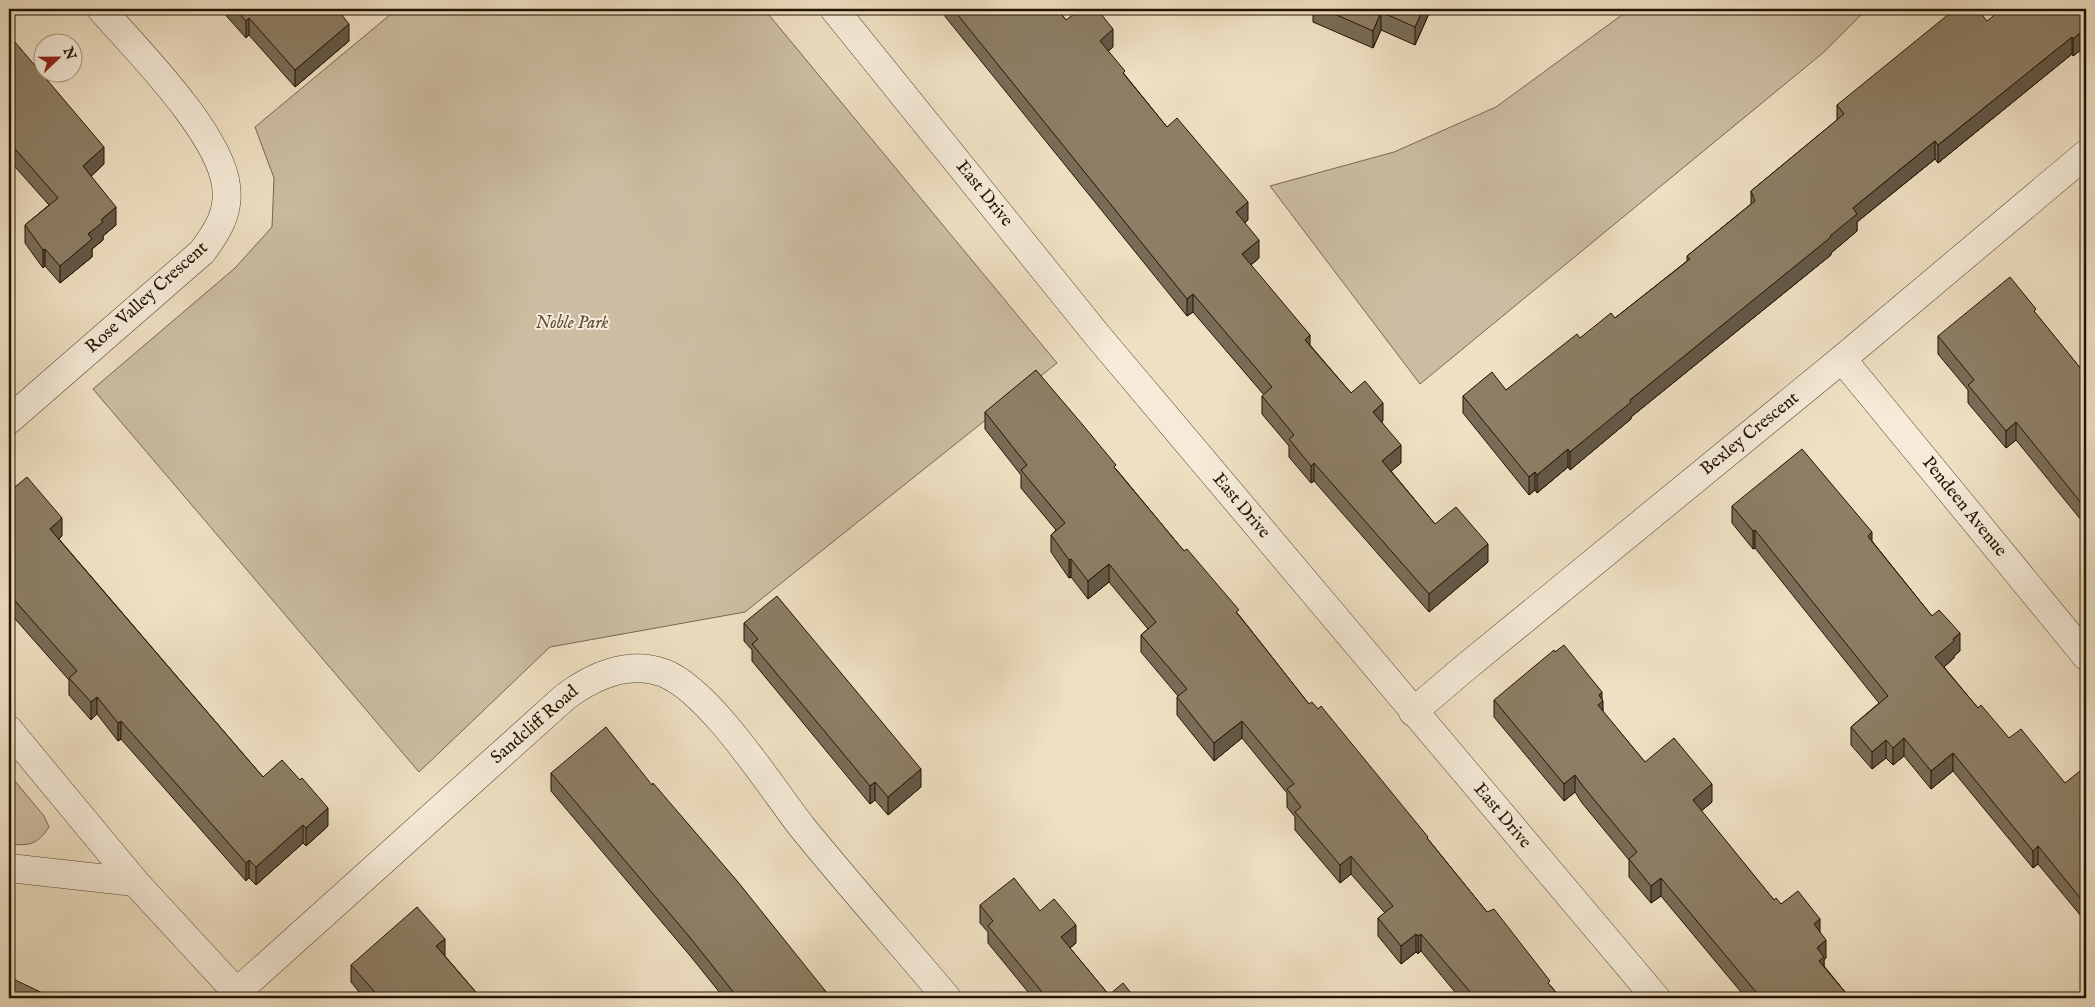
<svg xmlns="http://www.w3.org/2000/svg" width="2095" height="1007" viewBox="0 0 2095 1007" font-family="'IM FELL English',serif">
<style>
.green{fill:#ccbda2;stroke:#776851}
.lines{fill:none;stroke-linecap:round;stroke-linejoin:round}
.minor-casing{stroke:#554631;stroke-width:29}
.minor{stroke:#f5ebd8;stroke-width:28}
.wall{fill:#796c57;stroke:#221300}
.shaded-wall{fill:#635847;stroke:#221300}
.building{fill:#8d7e65;stroke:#221300}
.labels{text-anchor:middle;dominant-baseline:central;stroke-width:4;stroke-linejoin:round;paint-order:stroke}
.street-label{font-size:18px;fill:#221300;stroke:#f5ebd8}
.park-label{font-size:18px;font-style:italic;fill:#5e4e39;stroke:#f5ebd8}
</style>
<rect width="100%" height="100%" fill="#efe0c3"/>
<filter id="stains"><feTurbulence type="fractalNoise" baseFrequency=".004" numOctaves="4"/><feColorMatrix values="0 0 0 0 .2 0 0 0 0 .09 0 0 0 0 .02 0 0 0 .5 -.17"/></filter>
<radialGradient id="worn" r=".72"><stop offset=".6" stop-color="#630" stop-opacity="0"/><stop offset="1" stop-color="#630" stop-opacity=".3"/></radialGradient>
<g class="green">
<polygon points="397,9 764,9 1057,363 745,612 550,647 419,772 93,389 235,268 272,227 274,178 255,127"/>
<polygon points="1630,9 1867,9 1824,52 1420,384 1270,186 1394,152 1496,107"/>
<path d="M 9,774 L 44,816 L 49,827 C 37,845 29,846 9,844 Z"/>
</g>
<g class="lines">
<defs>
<g id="minor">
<polyline points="834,9 1097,335 1656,998"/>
<polyline points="1842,359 2086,656"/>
<path d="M 9,420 L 202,252 C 217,232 230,212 226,186 C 220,133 137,50 101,9"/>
<polyline points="1413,712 1461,671 1842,359 2086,154"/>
<polyline points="9,730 135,882 242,998"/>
<polyline points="9,868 135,882"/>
<path d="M 237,992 L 565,697 C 593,676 629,660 664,673 C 711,692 770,786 802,827 C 849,885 899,941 947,998"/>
</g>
</defs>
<use href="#minor" class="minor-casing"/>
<use href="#minor" class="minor"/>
</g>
<g class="wall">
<polygon points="214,9 337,9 349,41 295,87 249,35 246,38 222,11 218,13"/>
<polygon points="939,9 1057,9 1066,20 1113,47 1108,51 1125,75 1167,127 1248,220 1245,223 1259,258 1251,265 1310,345 1351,393 1383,420 1382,422 1401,463 1391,471 1435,524 1488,562 1429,612 1314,481 1311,483 1289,457 1289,446 1262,414 1262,396 1264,395 1193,312 1187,316"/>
<polygon points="1313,9 1431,9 1415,45 1381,30 1373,48 1313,22"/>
<polygon points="1483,9 1499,9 1484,12"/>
<polygon points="2086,9 2086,46 2073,56 2072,54 1938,163 1935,159 1857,222 1857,231 1831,253 1831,255 1631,417 1631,419 1570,470 1568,467 1537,493 1535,490 1529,495 1463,413 1463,396 1506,390 1580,338 1615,318 1687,261 1687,256 1751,204 1751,191 1837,120 1837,105 1987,21"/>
<polygon points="9,35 104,164 91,176 116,225 103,236 103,240 92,249 92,257 60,283 45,266 43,268 25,243 25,225 49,205 9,160"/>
<polygon points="2036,314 2086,375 2086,526 2016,440 2006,448 1968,403 1968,390 1938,354 1938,336"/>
<polygon points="985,412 1116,469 1184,551 1239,615 1309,704 1428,839 1487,912 1561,998 1460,998 1421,951 1418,954 1416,952 1401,964 1378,936 1378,918 1385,913 1351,874 1340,883 1295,830 1295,817 1287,807 1287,793 1242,738 1214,761 1177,715 1177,697 1178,696 1141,652 1141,635 1148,629 1109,582 1088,599 1071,577 1069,578 1051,552 1051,535 1056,530 1021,488 1021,475 985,429"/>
<polygon points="9,492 62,536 59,539 263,777 328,826 306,846 303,843 256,885 249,878 246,881 121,739 118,741 97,714 91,720 69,695 69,680 9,612"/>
<polygon points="1732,506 1872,541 1960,651 1954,656 1954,658 1944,667 1978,708 2009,738 2065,783 2086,778 2086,922 2038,864 2033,868 1953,771 1931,789 1904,756 1893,765 1886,758 1872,769 1851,745 1851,727 1879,703 1755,548 1753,549 1732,523"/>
<polygon points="744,623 921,787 888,815 875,800 870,804 752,661 752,650 744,641"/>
<polygon points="1602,699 1603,712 1645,762 1712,802 1701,811 1774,900 1781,904 1820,932 1826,958 1824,960 1824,966 1850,998 1746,998 1661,896 1651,903 1629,877 1629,860 1582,803 1575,792 1564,801 1494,717 1494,700"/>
<polygon points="551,773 652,785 831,998 724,998 692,958 551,791"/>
<polygon points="980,905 1040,911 1076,943 1070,948 1109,995 1135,998 1033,998 988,943 988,932 980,923"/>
<polygon points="445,956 481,998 364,998 351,982 351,965"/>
</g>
<g class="shaded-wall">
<polygon points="218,9 222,9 222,11 218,13"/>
<polygon points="1423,9 1431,9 1415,45 1415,27"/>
<polygon points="1381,12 1381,30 1373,48 1373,31"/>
<polygon points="249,18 249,35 246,38 246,21"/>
<polygon points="349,24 349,41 295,87 295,70"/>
<polygon points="2086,28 2086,46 2073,56 2073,39"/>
<polygon points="1113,29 1113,47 1100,58 1100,41"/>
<polygon points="2072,37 2072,54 1938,163 1938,145"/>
<polygon points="1935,141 1935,159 1857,222 1857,231 1831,253 1831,255 1631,417 1631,419 1570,470 1570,452 1630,400 1830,236 1853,208"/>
<polygon points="104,147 104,164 83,184 83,166"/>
<polygon points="1248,202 1248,220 1236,230 1236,212"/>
<polygon points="116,207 116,225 103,236 103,240 92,249 92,257 60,283 60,266 101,220"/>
<polygon points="1259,240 1259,258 1242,272 1242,254"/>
<polygon points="45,249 45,266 43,268 43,250"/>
<polygon points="1193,294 1193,312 1187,316 1187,299"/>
<polygon points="1310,335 1310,353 1305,340"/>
<polygon points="1383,403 1383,420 1373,429 1373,412"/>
<polygon points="2016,422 2016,440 2006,448 2006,431"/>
<polygon points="1401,445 1401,463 1382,479 1382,461"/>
<polygon points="1568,449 1568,467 1537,493 1537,475"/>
<polygon points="1314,463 1314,481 1311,483 1311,466"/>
<polygon points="1535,472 1535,490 1529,495 1529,477"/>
<polygon points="62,518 62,536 50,546 50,529"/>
<polygon points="1755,530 1755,548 1753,549 1753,531"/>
<polygon points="1872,532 1872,550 1868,536"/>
<polygon points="1488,544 1488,562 1429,612 1429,594"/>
<polygon points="1071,559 1071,577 1069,578 1069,560"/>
<polygon points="1109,564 1109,582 1088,599 1088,581"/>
<polygon points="1960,633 1960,651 1954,656 1954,658 1935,675 1935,657"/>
<polygon points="1602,692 1602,702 1603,701 1603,718 1598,705 1599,695"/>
<polygon points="97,697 97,714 91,720 91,702"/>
<polygon points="121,721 121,739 118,741 118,723"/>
<polygon points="1242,721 1242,738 1214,761 1214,743"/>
<polygon points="1904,738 1904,756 1893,765 1893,748"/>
<polygon points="1886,740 1886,758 1872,769 1872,752"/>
<polygon points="1953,753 1953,771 1931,789 1931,771"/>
<polygon points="921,769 921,787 888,815 888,797"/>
<polygon points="1575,775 1575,792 1564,801 1564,784"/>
<polygon points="875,782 875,800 870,804 870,786"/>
<polygon points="1712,784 1712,802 1693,818 1693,800"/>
<polygon points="328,808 328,826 306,846 306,828"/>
<polygon points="303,825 303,843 256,885 256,867"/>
<polygon points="2038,846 2038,864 2033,868 2033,851"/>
<polygon points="1351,856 1351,874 1340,883 1340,865"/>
<polygon points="249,860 249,878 246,881 246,863"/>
<polygon points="1661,878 1661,896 1651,903 1651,886"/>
<polygon points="1820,919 1820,937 1814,924"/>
<polygon points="1076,925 1076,943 1061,955 1061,937"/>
<polygon points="1416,934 1416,952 1401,964 1401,946"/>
<polygon points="1421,934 1421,951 1418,954 1418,936"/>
<polygon points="445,939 445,956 436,946"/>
<polygon points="1826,940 1826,958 1824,960 1824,975 1819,979 1817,948"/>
</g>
<g class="building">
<polygon points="235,9 337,9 349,24 295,70 249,18 246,21"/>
<polygon points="953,9 1057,9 1066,20 1081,9 1097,9 1113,29 1100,41 1125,71 1123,73 1167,127 1177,118 1248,202 1236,212 1259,240 1242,254 1310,335 1305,340 1351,393 1365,381 1383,403 1373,412 1401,445 1382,461 1435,524 1456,507 1488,544 1429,594 1314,463 1311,466 1289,439 1294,435 1262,396 1272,387 1193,294 1187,299"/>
<polygon points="1323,9 1423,9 1415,27 1381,12 1373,31"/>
<polygon points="1955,9 1977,9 1987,21 2002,9 2086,9 2086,28 2073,39 2072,37 1938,145 1935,141 1853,208 1857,214 1830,236 1831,237 1630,400 1631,402 1570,452 1568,449 1537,475 1535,472 1529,477 1463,396 1492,372 1506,390 1577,334 1580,338 1611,313 1615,318 1690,259 1687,256 1755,201 1751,191 1844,114 1837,105"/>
<polygon points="9,35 104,147 83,166 116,207 101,220 103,222 88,234 92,239 60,266 45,249 43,250 25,225 58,198 9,142"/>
<polygon points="2010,277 2036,309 2034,311 2086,375 2086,509 2016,422 2006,431 1968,385 1974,380 1938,336"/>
<polygon points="1036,370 1082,424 1116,465 1114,467 1184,551 1187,549 1239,610 1236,612 1249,628 1309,704 1312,702 1318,709 1321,706 1428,837 1427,838 1487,912 1494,909 1550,981 1548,983 1561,998 1464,998 1471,993 1421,934 1418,936 1416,934 1401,946 1378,918 1393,906 1351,856 1340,865 1295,812 1301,807 1287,789 1294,784 1242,721 1214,743 1177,697 1187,689 1141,635 1156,622 1109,564 1088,581 1071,559 1069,560 1051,535 1065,523 1021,470 1027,465 985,412"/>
<polygon points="1802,449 1872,532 1868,536 1870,539 1932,616 1939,610 1960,633 1953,639 1954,641 1935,657 1978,708 1981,705 2009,738 2021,729 2065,783 2080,771 2086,778 2086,905 2038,846 2033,851 1953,753 1931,771 1904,738 1893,748 1886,740 1872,752 1851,727 1888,696 1755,530 1753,531 1732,506"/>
<polygon points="27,477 62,518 50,529 263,777 282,760 300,780 302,778 328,808 306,828 303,825 256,867 249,860 246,863 121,721 118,723 97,697 91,702 69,678 77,671 9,594 9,590 11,588 9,585 9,492"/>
<polygon points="777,596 921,769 888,797 875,782 870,786 752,644 758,639 744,623"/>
<polygon points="1564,645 1602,692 1599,695 1603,701 1598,705 1645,762 1674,738 1712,784 1693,800 1774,900 1776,898 1781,904 1798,891 1820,919 1814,924 1826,940 1817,948 1824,957 1819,961 1850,998 1761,998 1661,878 1651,886 1629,859 1637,852 1582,785 1575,775 1564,784 1494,700 1554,650 1555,652"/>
<polygon points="606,727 652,785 653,783 738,882 831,998 738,998 692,940 551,773"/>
<polygon points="1014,878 1040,911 1054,899 1076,925 1061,937 1109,995 1123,983 1135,998 1047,998 988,926 993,921 980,905"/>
<polygon points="417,907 445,939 436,946 481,998 380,998 351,965"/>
<polygon points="9,977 53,998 9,998"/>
</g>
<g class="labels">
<g class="street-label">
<text transform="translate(984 194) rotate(51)">East Drive</text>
<text transform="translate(147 298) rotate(-42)">Rose Valley Crescent</text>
<text transform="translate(1750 434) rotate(-39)">Bexley Crescent</text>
<text transform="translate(1241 506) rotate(50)">East Drive</text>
<text transform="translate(1964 507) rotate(51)">Pendeen Avenue</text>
<text transform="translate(535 725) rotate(-41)">Sandcliff Road</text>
<text transform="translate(1502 816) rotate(50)">East Drive</text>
</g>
<g class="park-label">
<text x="572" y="323">Noble Park</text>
</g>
</g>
<rect width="2095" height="1007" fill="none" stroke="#efe0c3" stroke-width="30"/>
<rect x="10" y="10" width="2075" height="987" fill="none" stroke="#221300" stroke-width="2.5"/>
<rect x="15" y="15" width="2065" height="977" fill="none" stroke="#221300"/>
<g transform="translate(58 58) rotate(68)"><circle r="24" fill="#f5ebd8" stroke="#a19582"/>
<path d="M0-4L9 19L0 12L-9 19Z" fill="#8f2418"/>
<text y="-8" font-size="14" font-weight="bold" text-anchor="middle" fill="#221300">N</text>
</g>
<rect width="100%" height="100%" filter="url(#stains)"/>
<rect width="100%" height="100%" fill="url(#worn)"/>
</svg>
